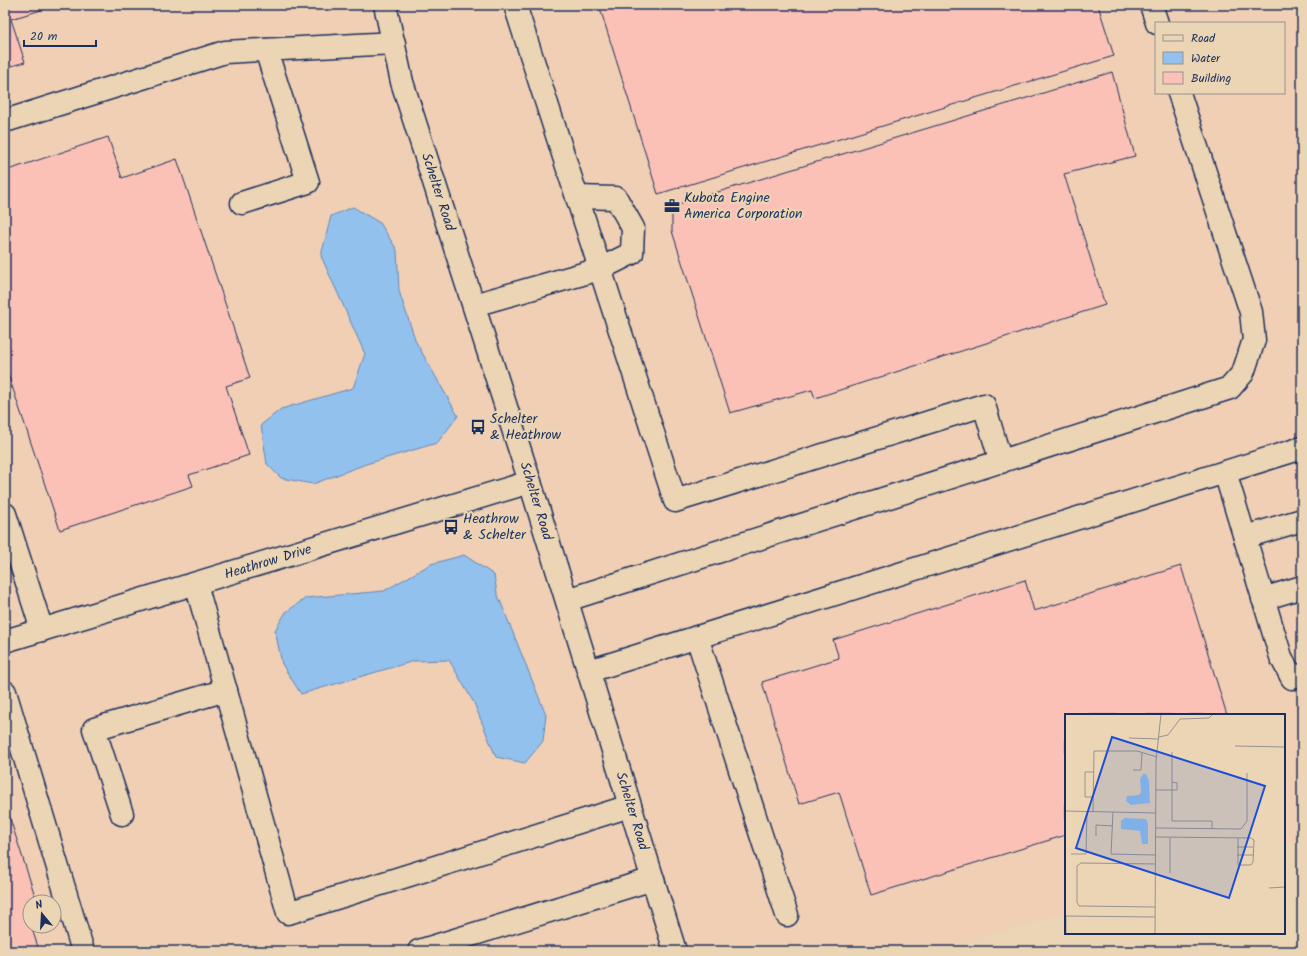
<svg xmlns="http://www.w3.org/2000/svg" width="1307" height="956" viewBox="0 0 1307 956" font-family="Kalam,sans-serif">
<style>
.built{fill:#f0cfb5;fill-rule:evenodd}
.water{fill:#93c1ed;stroke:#6387b4}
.building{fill:#fcc1b6;stroke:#1b2f5e}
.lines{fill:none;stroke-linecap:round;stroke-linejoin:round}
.minor-casing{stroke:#1b2f5e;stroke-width:25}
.minor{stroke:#ebd5b4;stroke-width:22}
.labels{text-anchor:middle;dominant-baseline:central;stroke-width:4;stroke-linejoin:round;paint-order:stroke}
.street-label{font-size:14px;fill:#1b2f5e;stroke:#ebd5b4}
.poi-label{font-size:14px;fill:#1b2f5e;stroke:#ebd5b4;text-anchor:start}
.inset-road{fill:none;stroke:#989392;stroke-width:1}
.view{fill:#1d4ed8;fill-opacity:0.15;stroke:#1d4ed8;stroke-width:2}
.inset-edge{fill:none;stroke:#1b2f5e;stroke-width:2}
</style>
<rect width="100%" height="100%" fill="#ebd5b4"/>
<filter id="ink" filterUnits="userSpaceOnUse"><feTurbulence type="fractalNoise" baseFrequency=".025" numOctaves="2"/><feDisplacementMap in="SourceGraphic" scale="8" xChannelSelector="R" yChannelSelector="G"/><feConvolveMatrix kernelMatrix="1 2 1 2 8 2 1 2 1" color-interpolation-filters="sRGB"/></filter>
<g filter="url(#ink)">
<path class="built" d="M 5,5 L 1302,5 L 1302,840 L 1284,845 L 1284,715 L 1066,715 L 1066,912 L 937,951 L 5,951 ZM 1156,23 L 1284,23 L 1284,93 L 1156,93 ZM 30,902 L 54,902 L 54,926 L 30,926 Z"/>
<g class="water">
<polygon points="353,207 380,223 397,250 399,291 416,342 458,416 437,443 366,464 313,484 281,478 267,464 261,425 281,409 353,388 365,354 321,256 331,216"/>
<polygon points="464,555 494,575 497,593 546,715 543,741 525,763 496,757 474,703 449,660 414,661 301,694 282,664 275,630 286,612 306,598 384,591 431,564"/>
</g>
<g class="building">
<polygon points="5,5 58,5 11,19 25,62 5,68"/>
<polygon points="599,5 1098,5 1114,56 658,194"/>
<polygon points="1112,72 1135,156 1064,174 1105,305 815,398 812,390 730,413 672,231 672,206"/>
<polygon points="108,137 122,178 177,159 250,378 226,386 249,455 189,475 193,486 60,530 5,365 5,171"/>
<polygon points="1181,566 1227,715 1066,715 1066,835 871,895 839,792 799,804 762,682 839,658 833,640 1025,580 1034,611"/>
<polygon points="5,803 36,899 34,902 30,902 30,909 27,914 39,950 34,951 5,951"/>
</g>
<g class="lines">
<defs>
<g id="minor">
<polyline points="385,5 402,82 530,482 675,951"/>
<polyline points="515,5 675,501 984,405 1001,462"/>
<polyline points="1151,5 1157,23"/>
<polyline points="5,121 225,52 394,43"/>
<polyline points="242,203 308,182 266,50"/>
<polyline points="474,305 600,269 632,253 633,228 616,198 577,197"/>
<polyline points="1225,472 1281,657 1292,678 1302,675"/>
<polyline points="5,514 42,630"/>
<polyline points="1245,537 1302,520"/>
<polyline points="196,584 288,913 630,806"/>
<polyline points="1263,599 1302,587"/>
<polyline points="567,600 1230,388 1243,373 1254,340 1251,312 1179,93"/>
<polyline points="697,637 787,915"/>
<polyline points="5,641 530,482"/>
<polyline points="589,671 1302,448"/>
<polyline points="5,692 83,951"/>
<polyline points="122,814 94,729 226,690"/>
<polyline points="419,951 653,879"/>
</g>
</defs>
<use href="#minor" class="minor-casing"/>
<use href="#minor" class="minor"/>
</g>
</g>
<defs>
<symbol id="office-bare" viewBox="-9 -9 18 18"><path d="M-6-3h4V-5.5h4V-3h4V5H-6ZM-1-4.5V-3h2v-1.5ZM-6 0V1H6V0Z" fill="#1b2f5e" stroke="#ebd5b4" stroke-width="2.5" paint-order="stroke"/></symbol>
<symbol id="bus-bare" viewBox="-9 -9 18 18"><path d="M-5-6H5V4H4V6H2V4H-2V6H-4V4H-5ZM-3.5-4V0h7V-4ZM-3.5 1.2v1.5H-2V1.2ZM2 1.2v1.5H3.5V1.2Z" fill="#1b2f5e" stroke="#ebd5b4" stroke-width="2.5" paint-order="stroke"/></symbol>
</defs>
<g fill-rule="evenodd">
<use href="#office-bare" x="661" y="195" width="22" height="22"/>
<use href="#bus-bare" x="467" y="416" width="22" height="22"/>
<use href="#bus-bare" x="440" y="516" width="22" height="22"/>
</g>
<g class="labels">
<g class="street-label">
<text transform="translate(438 192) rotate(72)">Schelter Road</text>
<text transform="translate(536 501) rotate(73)">Schelter Road</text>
<text transform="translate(268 562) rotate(-17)">Heathrow Drive</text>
<text transform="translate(632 811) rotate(73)">Schelter Road</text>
</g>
<g class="poi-label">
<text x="684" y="198">Kubota Engine<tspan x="684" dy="16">America Corporation</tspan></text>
<text x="490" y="419">Schelter<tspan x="490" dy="16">&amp; Heathrow</tspan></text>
<text x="463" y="519">Heathrow<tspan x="463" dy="16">&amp; Schelter</tspan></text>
</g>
</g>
<g transform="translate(1065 714)">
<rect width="220" height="220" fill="#ebd5b4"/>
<path d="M 78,60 L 81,60 L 84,67 L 85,89 L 66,91 L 61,87 L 62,82 L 74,81 L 76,78 L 75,65 ZM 60,104 L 81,105 L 83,109 L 83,130 L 77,130 L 75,117 L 56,115 L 56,107 Z" fill="#93c1ed"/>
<path class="inset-road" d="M 94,23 L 103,21 L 115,5 L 144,4 L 148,0M 64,24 L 94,25M 170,32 L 220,33M 107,38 L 107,107 L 147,107 L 147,115M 68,56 L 76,56 L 77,39M 91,76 L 112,76 L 112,69 L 107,68M 28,83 L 20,83 L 20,58 L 29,58M 0,97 L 91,99M 28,98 L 29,37 L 72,37 L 92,43M 48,98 L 46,140 L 90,141M 91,114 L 176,115 L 182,107 L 182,59M 31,122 L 31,111 L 48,112M 91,123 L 186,124 L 189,126 L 188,148 L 186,151 L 173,151 L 173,124M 105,124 L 105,159M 172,133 L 188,133M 6,140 L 21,140 L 22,98M 172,141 L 188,141M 204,174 L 220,173M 90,193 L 14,192 L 12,188 L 12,152 L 16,149 L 90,150M 0,202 L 90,203M 1,202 L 1,220M 90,220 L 91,47 L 96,0"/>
<path class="view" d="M 47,23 L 200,72 L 164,184 L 11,134 Z"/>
<rect width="220" height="220" class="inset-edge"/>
</g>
<rect width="1307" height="956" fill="none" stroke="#ebd5b4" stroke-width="20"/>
<rect x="10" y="10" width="1287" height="936" fill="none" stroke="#1b2f5e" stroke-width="1.5" filter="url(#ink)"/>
<rect x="1155" y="22" width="130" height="72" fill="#ebd5b4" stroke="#989392"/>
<rect x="1163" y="35" width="20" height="6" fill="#ebd5b4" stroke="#989392"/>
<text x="1191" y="42" font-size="12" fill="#1b2f5e">Road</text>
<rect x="1163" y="52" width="20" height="12" fill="#93c1ed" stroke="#989392"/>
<text x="1191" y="62" font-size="12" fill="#1b2f5e">Water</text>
<rect x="1163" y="72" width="20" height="12" fill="#fcc1b6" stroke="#989392"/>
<text x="1191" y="82" font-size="12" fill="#1b2f5e">Building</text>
<g transform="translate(42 914) rotate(342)"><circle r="19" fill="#ebd5b4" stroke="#989392"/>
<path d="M0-3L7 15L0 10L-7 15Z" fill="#1b2f5e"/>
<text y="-6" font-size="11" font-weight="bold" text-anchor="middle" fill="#1b2f5e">N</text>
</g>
<path d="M24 40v6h72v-6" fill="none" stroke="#1b2f5e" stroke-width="2"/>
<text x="30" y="40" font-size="12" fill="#1b2f5e" stroke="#ebd5b4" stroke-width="3" paint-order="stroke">20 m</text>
</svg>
